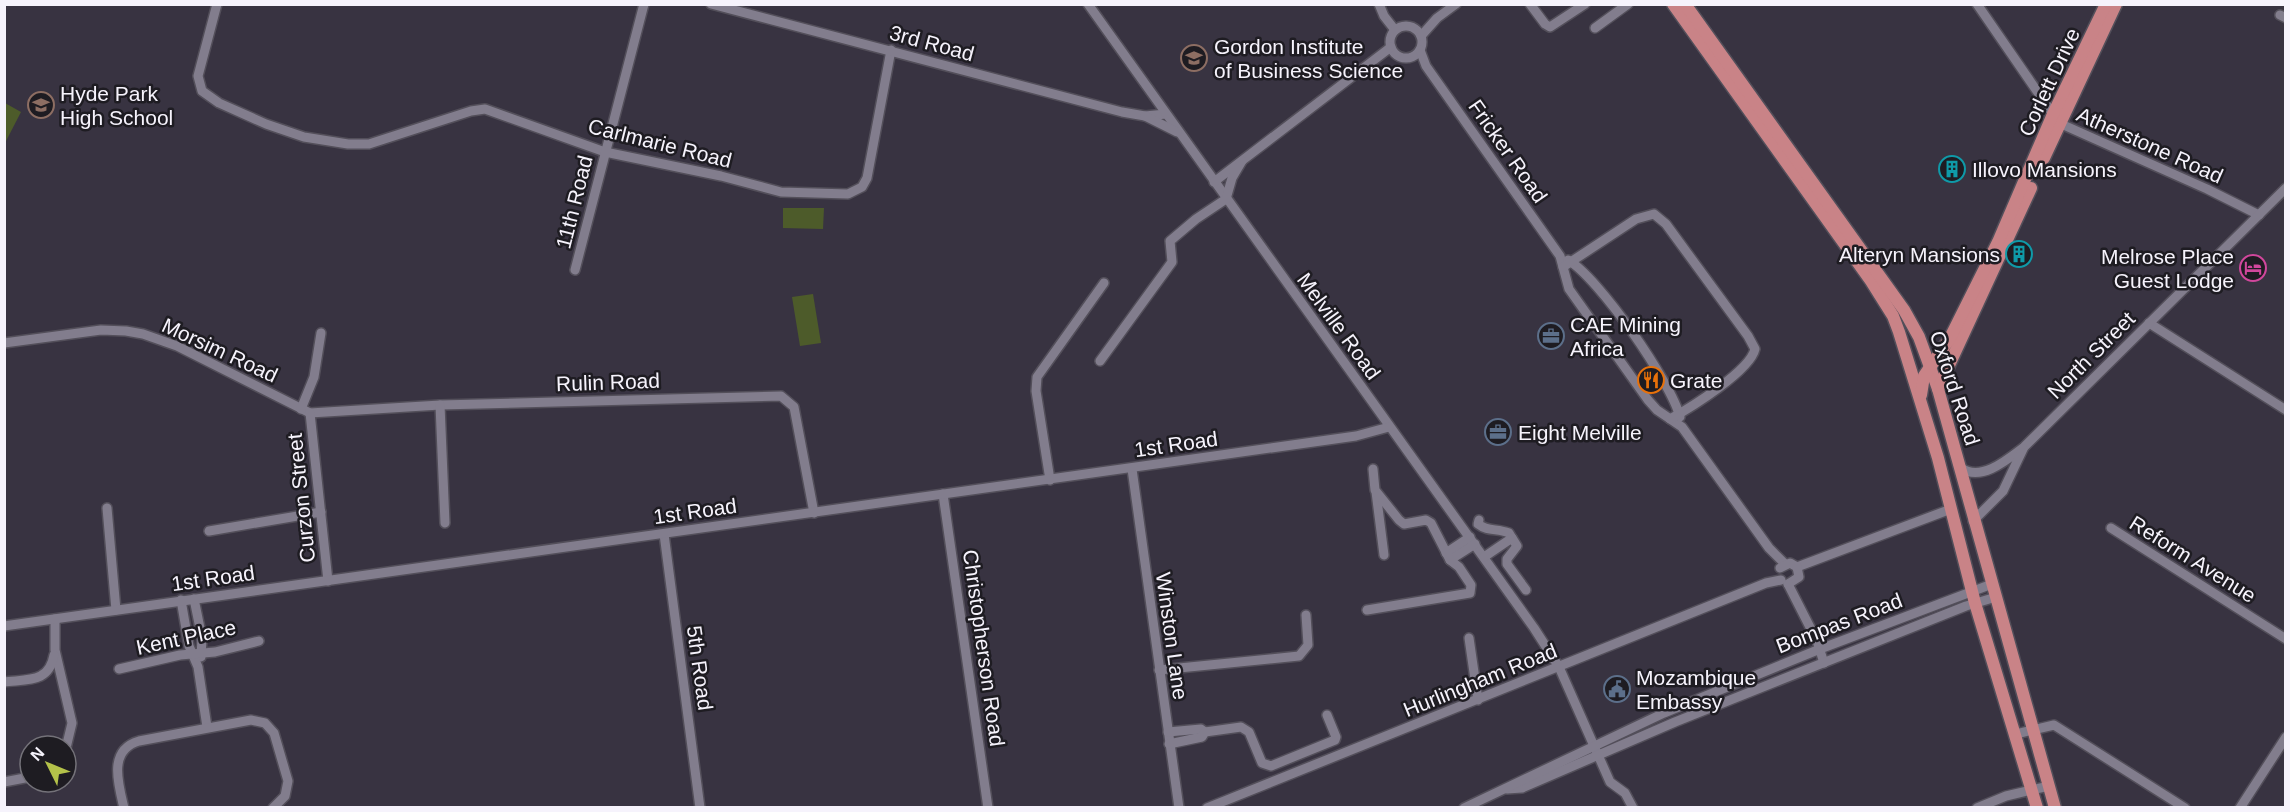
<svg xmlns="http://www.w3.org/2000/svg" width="2290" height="812" viewBox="0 0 2290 812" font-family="Arial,sans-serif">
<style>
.green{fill:#4d5b2a}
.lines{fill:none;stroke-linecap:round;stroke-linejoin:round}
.minor-casing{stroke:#534f5a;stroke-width:12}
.major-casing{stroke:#534f5a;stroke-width:15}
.minor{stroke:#827d8d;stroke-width:9}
.major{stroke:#c98387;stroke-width:12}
.labels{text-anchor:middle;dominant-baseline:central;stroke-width:5;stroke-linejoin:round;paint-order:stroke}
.street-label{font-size:21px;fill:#f6f3fc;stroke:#1e1c22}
.poi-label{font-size:21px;fill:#f6f3fc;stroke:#1e1c22;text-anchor:start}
</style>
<rect width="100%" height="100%" fill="#383341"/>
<g class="green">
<polygon points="5,103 21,112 5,143"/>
<polygon points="783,208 824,208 823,229 783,228"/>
<polygon points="813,294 821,343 800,346 792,297"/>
</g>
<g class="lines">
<defs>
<g id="minor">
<polyline points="217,4 198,76 202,91 219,103 266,124 304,137 348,144 369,144 471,111 485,109 605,152 721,176 781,192 848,194 862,187 867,178 891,50"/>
<polyline points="711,4 1122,112 1145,116 1166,114"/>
<polyline points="1088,4 1534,628 1559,667 1610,782 1625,793 1633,808"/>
<polyline points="1379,4 1384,16 1395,30"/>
<polyline points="1530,4 1545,24 1550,27 1585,4"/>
<polyline points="1977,4 2059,123 2207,189 2259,215"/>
<polyline points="2280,15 2286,18"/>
<circle cx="1406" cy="42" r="16"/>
<polyline points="1595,28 1628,4"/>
<polyline points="1421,36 1437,18 1456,4"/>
<polyline points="1420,50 1426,66 1560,256 1569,289 1648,400 1657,410 1682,427 1769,548 1785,564"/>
<polyline points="1145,116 1177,132"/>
<polyline points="1214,182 1391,47"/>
<path d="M 1568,260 C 1599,278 1671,382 1680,417"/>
<path d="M 1563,267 L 1636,219 L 1654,214 L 1666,224 L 1748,336 L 1755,349 C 1750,371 1690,408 1670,419"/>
<polyline points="575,270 644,4"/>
<polyline points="2149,323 2286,410"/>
<polyline points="4,343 101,330 126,331 143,334 177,346 310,413 440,405 781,396 794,407 814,513"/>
<polyline points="1100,361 1172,262 1170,241 1196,219 1226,199 1232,178 1242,161"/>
<polyline points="440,405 445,523"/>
<polyline points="301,409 314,377 321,333"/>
<polyline points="310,413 328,581"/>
<path d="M 1961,468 C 1981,482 2007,460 2024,447 L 2286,188"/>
<polyline points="1132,469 1179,808"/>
<polyline points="1050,480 1036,391 1037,377 1104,283"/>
<polyline points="1376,492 1384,555"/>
<polyline points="943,494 988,808"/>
<polyline points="107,508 116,610"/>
<path d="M 1479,520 L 1478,524 C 1488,532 1497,528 1509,533 L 1512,538"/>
<polyline points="1973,521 2003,491 2023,449"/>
<polyline points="2111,528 2286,639"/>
<polyline points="209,531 321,512"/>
<polyline points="664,534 700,808"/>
<polyline points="1446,553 1470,537"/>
<polyline points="1484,557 1512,538 1517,546 1507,559 1507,564 1526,590"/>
<polyline points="1450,560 1475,544"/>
<polyline points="1797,567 1951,509"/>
<polyline points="1780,568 1790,563 1797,567 1799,577 1788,584"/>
<polyline points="1788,584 1817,641 1824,663"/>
<polyline points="194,599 202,638 201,657"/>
<polyline points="181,600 189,646 198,667 207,727"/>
<polyline points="1367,610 1470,593 1471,585 1459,567 1450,560 1431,523 1426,520 1404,524 1399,520 1375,490 1373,469"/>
<polyline points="55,619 55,650 72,723 66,748"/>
<polyline points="4,626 1356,436 1389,427"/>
<polyline points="1469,638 1478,700"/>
<polyline points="119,669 180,655 215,652 259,641"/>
<polyline points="1159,670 1299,656 1308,645 1306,615"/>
<path d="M 4,682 C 28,679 49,683 54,655"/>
<polyline points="1168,732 1201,729 1205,732"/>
<polyline points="2016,734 2054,725 2185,808"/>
<polyline points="1169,744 1202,737 1205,732 1241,727 1249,732 1262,763 1271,766 1335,740 1336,737 1327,715"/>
<polyline points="4,782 30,777"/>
<polyline points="1507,789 1522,788 1675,722 1966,606 1996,597"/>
<path d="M 124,808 C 118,783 108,750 139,741 L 251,720 L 265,723 L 274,733 L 288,781 L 285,796 L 273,808"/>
<polyline points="1207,808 1766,583 1781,580"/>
<polyline points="1464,808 1664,713 1820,649 1992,584"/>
<polyline points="1977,808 2006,796 2049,786"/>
<polyline points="2240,808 2286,737"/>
</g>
<g id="major">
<polyline points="1673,4 1871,281 1893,316 1899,332 1938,458 1975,603 2037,808"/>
<polyline points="1685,4 1904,310 1919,337 1938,389 2055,808"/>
<polyline points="2044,158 2116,4"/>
<polyline points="1938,389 2031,188"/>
<polyline points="1921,395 1924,376 1950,338 1998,242 2053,114 2106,4"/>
</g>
</defs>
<use href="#minor" class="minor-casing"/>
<use href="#major" class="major-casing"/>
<use href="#minor" class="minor"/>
<use href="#major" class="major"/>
</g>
<defs>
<symbol id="school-ring" viewBox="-11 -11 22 22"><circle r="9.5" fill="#1e1c22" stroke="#8d6e63" stroke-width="1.5"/><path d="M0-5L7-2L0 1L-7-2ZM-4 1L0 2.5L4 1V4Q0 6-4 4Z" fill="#8d6e63"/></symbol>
<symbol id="building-ring" viewBox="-11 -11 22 22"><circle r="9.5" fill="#1e1c22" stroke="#0f9aa8" stroke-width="1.5"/><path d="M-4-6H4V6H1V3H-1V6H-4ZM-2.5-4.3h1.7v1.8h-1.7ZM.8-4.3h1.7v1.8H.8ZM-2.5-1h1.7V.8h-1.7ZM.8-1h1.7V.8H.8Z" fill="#0f9aa8"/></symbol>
<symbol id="hotel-ring" viewBox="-11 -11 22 22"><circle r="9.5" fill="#1e1c22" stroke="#d1479c" stroke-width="1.5"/><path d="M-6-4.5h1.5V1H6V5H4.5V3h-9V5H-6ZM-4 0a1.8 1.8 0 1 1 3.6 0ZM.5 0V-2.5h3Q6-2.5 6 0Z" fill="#d1479c"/></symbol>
<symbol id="office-ring" viewBox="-11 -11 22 22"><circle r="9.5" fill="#1e1c22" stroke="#5c6f8a" stroke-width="1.5"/><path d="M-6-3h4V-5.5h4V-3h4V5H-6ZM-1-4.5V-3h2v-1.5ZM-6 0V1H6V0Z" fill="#5c6f8a"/></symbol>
<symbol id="restaurant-ring" viewBox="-11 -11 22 22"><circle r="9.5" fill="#1e1c22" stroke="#e8710a" stroke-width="1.5"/><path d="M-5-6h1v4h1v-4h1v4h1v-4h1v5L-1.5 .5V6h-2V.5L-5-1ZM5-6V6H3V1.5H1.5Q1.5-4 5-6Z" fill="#e8710a"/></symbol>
<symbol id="civic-ring" viewBox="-11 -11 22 22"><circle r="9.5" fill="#1e1c22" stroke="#5c6f8a" stroke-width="1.5"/><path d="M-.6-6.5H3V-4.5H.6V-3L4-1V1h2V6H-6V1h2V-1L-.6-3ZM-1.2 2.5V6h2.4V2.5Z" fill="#5c6f8a"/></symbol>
</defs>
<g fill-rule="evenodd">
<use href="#school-ring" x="1179" y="43" width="30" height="30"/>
<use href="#school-ring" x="26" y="90" width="30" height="30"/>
<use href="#building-ring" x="1937" y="154" width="30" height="30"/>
<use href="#building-ring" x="2004" y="239" width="30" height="30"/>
<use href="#hotel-ring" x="2238" y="253" width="30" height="30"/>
<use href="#office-ring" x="1536" y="321" width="30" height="30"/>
<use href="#restaurant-ring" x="1636" y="365" width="30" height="30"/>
<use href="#office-ring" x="1483" y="417" width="30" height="30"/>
<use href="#civic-ring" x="1602" y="674" width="30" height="30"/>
</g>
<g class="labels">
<g class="street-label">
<text transform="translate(932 43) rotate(15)">3rd Road</text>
<text transform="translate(2049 82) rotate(-65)">Corlett Drive</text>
<text transform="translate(660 143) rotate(14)">Carlmarie Road</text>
<text transform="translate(2150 145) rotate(24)">Atherstone Road</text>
<text transform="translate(1508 151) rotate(55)">Fricker Road</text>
<text transform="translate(574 202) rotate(-76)">11th Road</text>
<text transform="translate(1339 326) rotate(54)">Melville Road</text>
<text transform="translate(220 350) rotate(25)">Morsim Road</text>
<text transform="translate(2091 355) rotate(-45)">North Street</text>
<text transform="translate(608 382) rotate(-2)">Rulin Road</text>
<text transform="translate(1955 388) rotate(72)">Oxford Road</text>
<text transform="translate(1176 444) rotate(-8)">1st Road</text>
<text transform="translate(301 498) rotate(-96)">Curzon Street</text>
<text transform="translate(695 511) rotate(-8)">1st Road</text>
<text transform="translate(2193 559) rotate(32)">Reform Avenue</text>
<text transform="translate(213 578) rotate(-8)">1st Road</text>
<text transform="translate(1839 623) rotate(-21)">Bompas Road</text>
<text transform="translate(1172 636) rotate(82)">Winston Lane</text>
<text transform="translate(186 637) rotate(-12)">Kent Place</text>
<text transform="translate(984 648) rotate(82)">Christopherson Road</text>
<text transform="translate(700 668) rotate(82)">5th Road</text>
<text transform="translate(1480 680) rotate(-22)">Hurlingham Road</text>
</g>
<g class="poi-label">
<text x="1214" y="46">Gordon Institute<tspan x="1214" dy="24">of Business Science</tspan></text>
<text x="60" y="93">Hyde Park<tspan x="60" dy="24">High School</tspan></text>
<text x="1972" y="169">Illovo Mansions</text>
<text x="2000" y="254" text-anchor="end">Alteryn Mansions</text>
<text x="2234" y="256" text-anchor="end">Melrose Place<tspan x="2234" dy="24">Guest Lodge</tspan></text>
<text x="1570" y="324">CAE Mining<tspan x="1570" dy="24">Africa</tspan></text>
<text x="1670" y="380">Grate</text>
<text x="1518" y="432">Eight Melville</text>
<text x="1636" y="677">Mozambique<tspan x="1636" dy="24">Embassy</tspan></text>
</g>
</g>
<rect width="2290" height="812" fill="none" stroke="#f6f3fc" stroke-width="12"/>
<g transform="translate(48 764) rotate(313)"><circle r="28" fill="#1e1c22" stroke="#747279" stroke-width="1.5"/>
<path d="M0-4.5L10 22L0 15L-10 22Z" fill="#b4c24a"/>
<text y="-9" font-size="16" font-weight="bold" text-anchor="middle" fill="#f6f3fc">N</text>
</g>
</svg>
